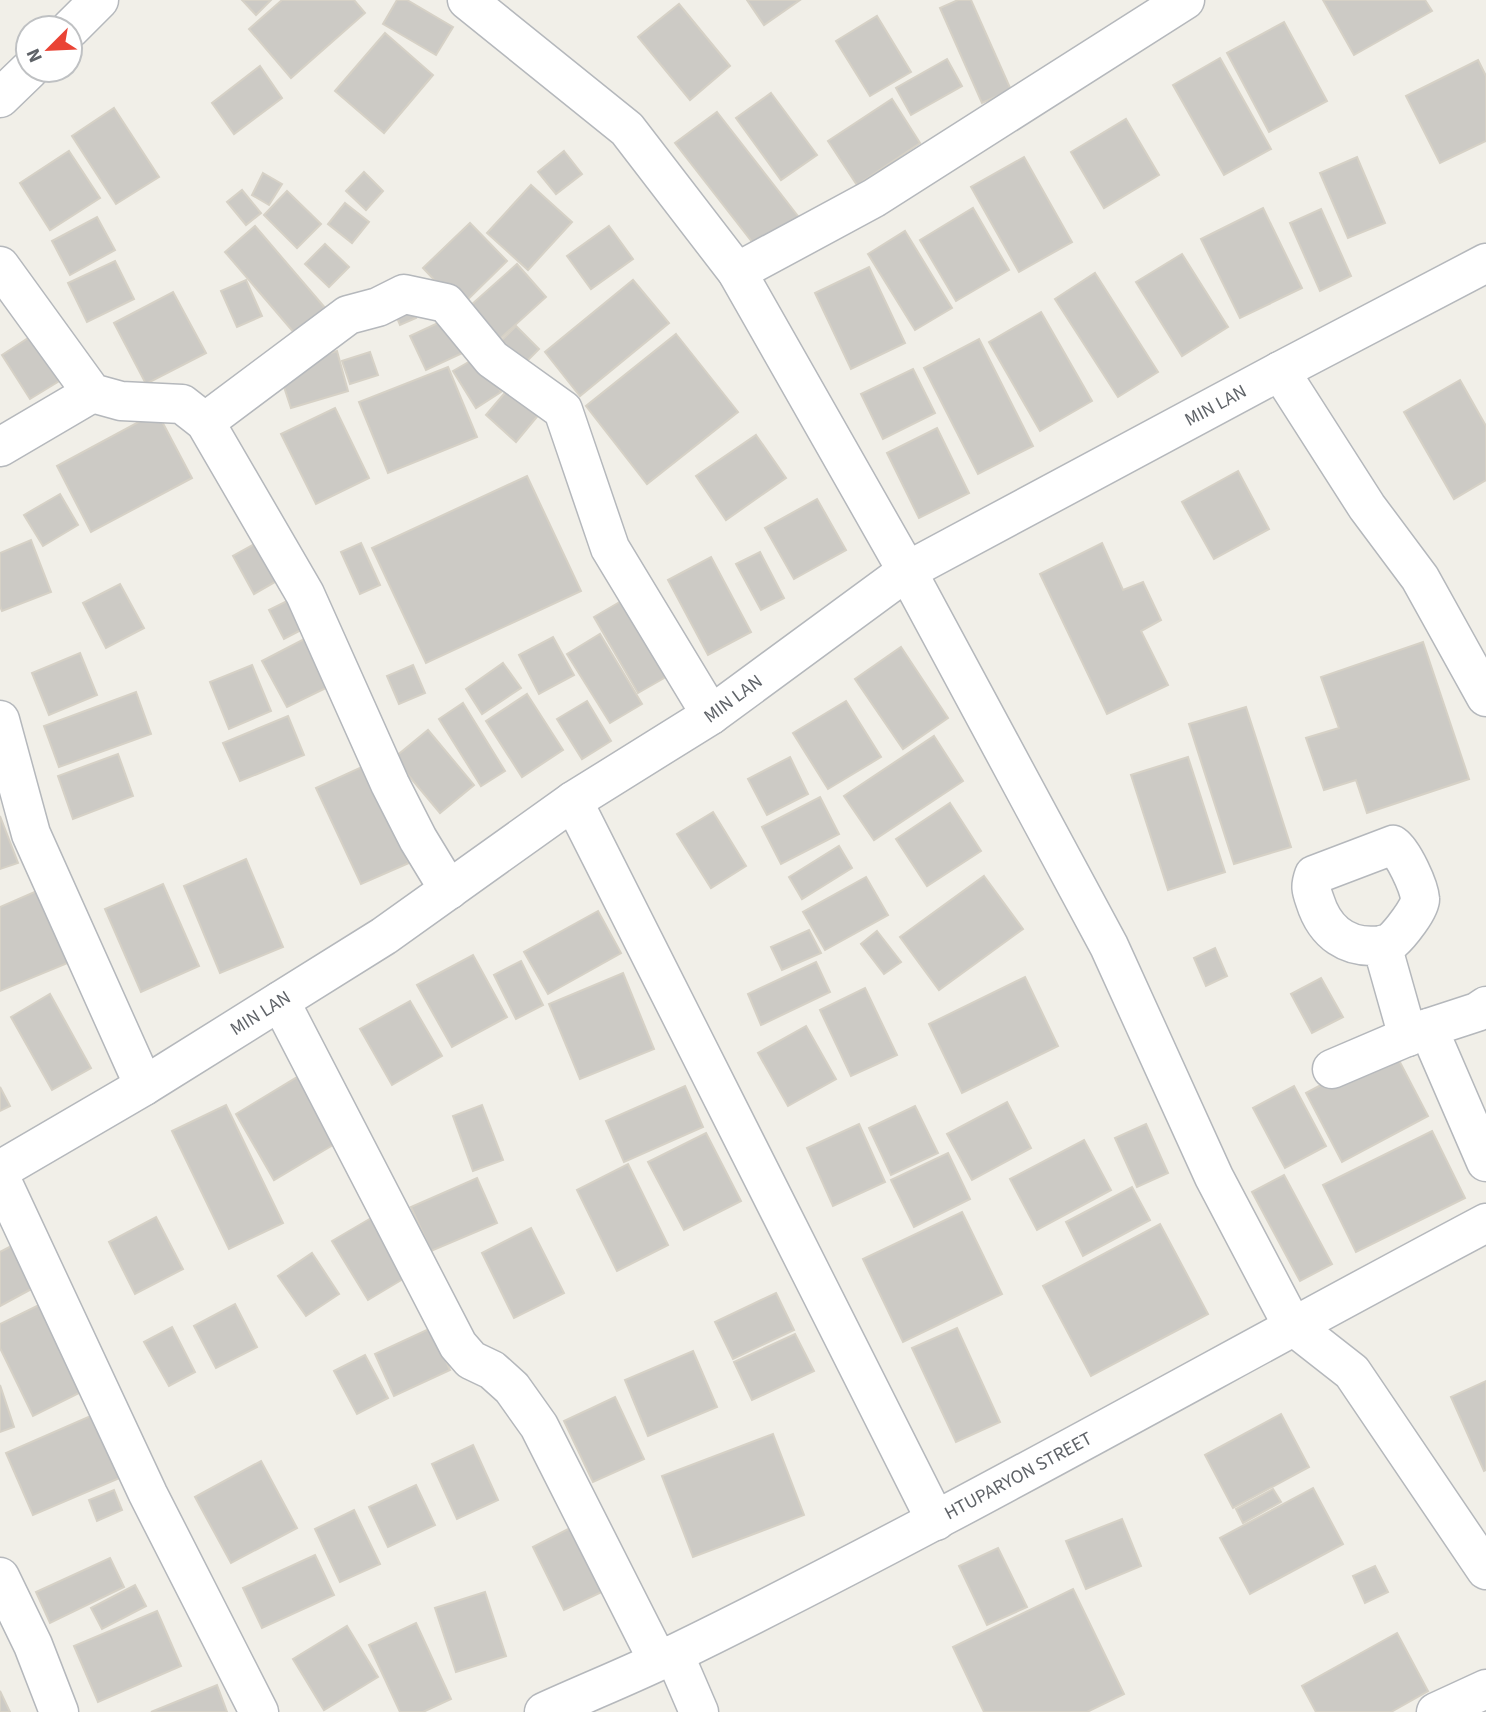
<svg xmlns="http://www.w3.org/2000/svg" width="1486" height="1712" viewBox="0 0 1486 1712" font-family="'Source Sans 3',sans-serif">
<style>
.building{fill:#cccac5;stroke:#d6d1c6;stroke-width:2}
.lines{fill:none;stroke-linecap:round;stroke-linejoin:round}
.minor-casing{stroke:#b5b8bc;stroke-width:41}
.minor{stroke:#fff;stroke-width:38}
.labels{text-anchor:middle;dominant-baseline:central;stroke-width:5;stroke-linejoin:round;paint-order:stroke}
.street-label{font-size:19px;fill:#5f6368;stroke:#fff}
</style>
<rect width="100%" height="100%" fill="#f1efe8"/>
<g class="building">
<polygon points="242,0 271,0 256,15"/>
<polygon points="282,0 354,0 365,13 291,78 249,29"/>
<polygon points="397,0 407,0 453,27 436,55 383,24"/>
<polygon points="747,0 800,0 764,25"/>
<polygon points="958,0 971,0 1011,90 982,103 940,8"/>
<polygon points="1323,0 1425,0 1432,11 1354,55"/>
<polygon points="679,4 730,66 690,100 638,37"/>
<polygon points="877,16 911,72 870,96 836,41"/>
<polygon points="1284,22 1327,101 1269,132 1227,53"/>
<polygon points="385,33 433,75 384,133 335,91"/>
<polygon points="1220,58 1271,149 1224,175 1173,85"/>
<polygon points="947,59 962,86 911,115 896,88"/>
<polygon points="1478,60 1486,76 1486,141 1440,163 1406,96"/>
<polygon points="260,66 282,98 234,134 212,103"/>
<polygon points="771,93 817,155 781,180 736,118"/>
<polygon points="892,99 920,143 857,185 828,141"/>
<polygon points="114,108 159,177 116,204 72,136"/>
<polygon points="717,112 801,220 760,252 675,143"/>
<polygon points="1126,119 1159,175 1104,208 1071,152"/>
<polygon points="69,151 100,198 50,230 20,183"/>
<polygon points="564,151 582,174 556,194 538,172"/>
<polygon points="1024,157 1072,242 1019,272 971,187"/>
<polygon points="1357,157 1385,223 1348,238 1320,173"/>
<polygon points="364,172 383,191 366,210 346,191"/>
<polygon points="263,173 282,184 269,205 252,195"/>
<polygon points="531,185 572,222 528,270 487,233"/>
<polygon points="242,190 261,213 246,225 227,202"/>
<polygon points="287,191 321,224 297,248 264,215"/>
<polygon points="345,203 369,222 352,243 328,224"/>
<polygon points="973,208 1009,270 956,301 920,240"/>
<polygon points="1263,208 1302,288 1240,318 1201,239"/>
<polygon points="1321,209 1351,276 1320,291 1290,223"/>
<polygon points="97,217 115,250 70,275 52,241"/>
<polygon points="470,223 507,261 460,307 423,268"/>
<polygon points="255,226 326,309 296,335 225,252"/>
<polygon points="609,226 633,259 591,289 567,256"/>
<polygon points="905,231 952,308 915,330 868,254"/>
<polygon points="325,244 349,267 329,287 305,264"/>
<polygon points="1182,254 1228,327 1182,356 1136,282"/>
<polygon points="115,261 134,299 87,322 68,283"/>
<polygon points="517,264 546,297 492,346 462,313"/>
<polygon points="869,267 905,343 851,369 815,293"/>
<polygon points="1095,273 1158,372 1118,397 1055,299"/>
<polygon points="246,280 262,316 237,327 221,291"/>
<polygon points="633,280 669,323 580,396 545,352"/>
<polygon points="173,292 206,353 146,384 114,323"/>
<polygon points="411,306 416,318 400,325 395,313"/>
<polygon points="1041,312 1092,401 1040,431 989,342"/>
<polygon points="455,315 471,349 426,370 410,336"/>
<polygon points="516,326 539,349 518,370 494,348"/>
<polygon points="676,334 738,412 647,484 586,406"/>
<polygon points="33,335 61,380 30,399 2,355"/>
<polygon points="979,339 1033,446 978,474 924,368"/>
<polygon points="337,351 348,391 291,408 278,369"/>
<polygon points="370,352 378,375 350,384 342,361"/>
<polygon points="479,356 501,392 476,408 453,371"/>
<polygon points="448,367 477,437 388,473 359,402"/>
<polygon points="913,369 935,413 883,439 861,394"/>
<polygon points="1460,380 1486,426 1486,480 1454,499 1404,412"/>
<polygon points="515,381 545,407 516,442 486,415"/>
<polygon points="335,408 369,478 316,504 281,434"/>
<polygon points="157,412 192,478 91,532 57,466"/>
<polygon points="937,428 969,493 919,518 887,453"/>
<polygon points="756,435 786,478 726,520 696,476"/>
<polygon points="1238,471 1269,529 1214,559 1182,502"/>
<polygon points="527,476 581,591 426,663 372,548"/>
<polygon points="60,494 78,525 43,546 24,515"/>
<polygon points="817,499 846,550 794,579 765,528"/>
<polygon points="31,540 51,592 2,611 0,606 0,553"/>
<polygon points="260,541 280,579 254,594 233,556"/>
<polygon points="361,543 380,585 360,594 341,552"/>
<polygon points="1102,543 1123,590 1143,582 1161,620 1141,631 1168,685 1107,714 1040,574"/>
<polygon points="760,552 784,598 761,610 736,564"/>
<polygon points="711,557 751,632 708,655 668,580"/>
<polygon points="120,584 144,628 106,648 83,603"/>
<polygon points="635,593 680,669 638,693 594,617"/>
<polygon points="289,600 303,629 284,639 269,610"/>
<polygon points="600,634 642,704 610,723 567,654"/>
<polygon points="553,637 574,675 539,694 519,655"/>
<polygon points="306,638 330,686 287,707 262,661"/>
<polygon points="1423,642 1469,779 1367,813 1356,780 1324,790 1306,738 1339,728 1321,677"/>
<polygon points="901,647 948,718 903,749 855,679"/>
<polygon points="80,653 97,695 49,715 32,673"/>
<polygon points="503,663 521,688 482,714 466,689"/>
<polygon points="252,665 271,711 229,729 210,682"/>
<polygon points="413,665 425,693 399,704 387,676"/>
<polygon points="136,692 151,734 59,767 44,726"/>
<polygon points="527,694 563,750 522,777 486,721"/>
<polygon points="587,701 611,741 582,759 557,719"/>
<polygon points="846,701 881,757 828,789 793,733"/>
<polygon points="463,703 505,771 481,786 439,719"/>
<polygon points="1246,707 1291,847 1234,864 1189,724"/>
<polygon points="288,716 304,755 240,781 223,743"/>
<polygon points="428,730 474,785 440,813 394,758"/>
<polygon points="934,736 963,781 874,840 844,796"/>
<polygon points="118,754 133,796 73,819 58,776"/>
<polygon points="790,757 808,794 767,815 748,779"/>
<polygon points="1188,757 1225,872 1168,890 1131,775"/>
<polygon points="364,766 409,863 361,884 316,788"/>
<polygon points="820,797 839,834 781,864 762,827"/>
<polygon points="950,803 981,851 927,886 896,839"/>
<polygon points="713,812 746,866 711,888 677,834"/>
<polygon points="0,816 18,863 0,869"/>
<polygon points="839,846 852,868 802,899 789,877"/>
<polygon points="246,859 283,947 220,973 184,886"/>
<polygon points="984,876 1023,929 939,990 900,937"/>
<polygon points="866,877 888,915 825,950 803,912"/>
<polygon points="163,884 199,966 141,992 105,909"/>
<polygon points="39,890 70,962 0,991 0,907"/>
<polygon points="598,911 621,953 548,994 524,952"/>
<polygon points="809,930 821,953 782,970 771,947"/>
<polygon points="877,931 901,962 884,974 861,944"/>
<polygon points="1215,948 1227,976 1206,986 1194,958"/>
<polygon points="473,955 507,1017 452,1047 417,985"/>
<polygon points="521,961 543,1005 516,1019 494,975"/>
<polygon points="816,962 830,992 761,1025 748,994"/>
<polygon points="623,973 654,1049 580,1079 549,1004"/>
<polygon points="1025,977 1058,1046 962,1093 929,1024"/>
<polygon points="1321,978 1343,1017 1312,1033 1291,994"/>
<polygon points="865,988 897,1055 851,1076 820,1010"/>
<polygon points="50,994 91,1068 52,1090 11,1017"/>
<polygon points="410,1001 442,1056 392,1085 360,1029"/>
<polygon points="806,1026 836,1079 788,1106 758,1053"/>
<polygon points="1392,1047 1428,1116 1342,1162 1306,1093"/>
<polygon points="299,1076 338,1142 274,1180 236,1114"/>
<polygon points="685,1086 703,1127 624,1162 606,1121"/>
<polygon points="1294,1086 1326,1146 1285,1168 1253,1108"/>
<polygon points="0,1087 10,1106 0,1111"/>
<polygon points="1007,1102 1031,1148 972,1180 947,1134"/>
<polygon points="226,1105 283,1223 229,1249 172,1131"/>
<polygon points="482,1105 503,1160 473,1171 453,1116"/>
<polygon points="915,1106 938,1153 891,1175 869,1128"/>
<polygon points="859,1124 885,1182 833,1206 807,1148"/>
<polygon points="1146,1124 1168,1173 1137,1187 1115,1138"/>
<polygon points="1432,1131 1465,1198 1356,1252 1323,1185"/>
<polygon points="706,1133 741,1201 684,1230 648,1162"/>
<polygon points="1084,1140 1111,1190 1037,1230 1010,1179"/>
<polygon points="948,1153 970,1199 914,1227 891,1180"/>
<polygon points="628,1164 668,1245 617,1271 577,1190"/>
<polygon points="1284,1175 1332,1264 1300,1281 1252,1192"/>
<polygon points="477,1178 497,1223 431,1251 411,1207"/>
<polygon points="1132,1187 1150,1220 1083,1256 1066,1222"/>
<polygon points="962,1212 1002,1294 903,1342 863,1259"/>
<polygon points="378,1214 413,1273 368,1300 332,1241"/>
<polygon points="156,1217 183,1269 135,1294 109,1242"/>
<polygon points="1160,1224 1208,1314 1091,1376 1043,1286"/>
<polygon points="531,1228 564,1293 514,1318 482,1253"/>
<polygon points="15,1244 37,1286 0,1306 0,1252"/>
<polygon points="312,1253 339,1294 306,1316 278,1276"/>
<polygon points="776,1293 794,1330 733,1359 715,1322"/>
<polygon points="47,1301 89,1388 33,1416 0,1348 0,1324"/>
<polygon points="235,1304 257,1347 216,1368 194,1326"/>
<polygon points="172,1327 195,1372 169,1386 144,1342"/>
<polygon points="431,1328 450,1370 394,1396 375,1354"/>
<polygon points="957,1328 1000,1422 956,1442 912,1348"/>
<polygon points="795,1334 814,1371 752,1400 734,1362"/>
<polygon points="693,1351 717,1407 648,1436 625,1380"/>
<polygon points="365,1355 388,1398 357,1414 334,1371"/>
<polygon points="1486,1381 1486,1470 1484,1471 1451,1397"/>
<polygon points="0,1385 14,1427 0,1432"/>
<polygon points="615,1397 644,1459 593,1482 564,1421"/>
<polygon points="102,1411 129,1474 33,1515 6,1453"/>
<polygon points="1281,1414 1309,1467 1233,1508 1205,1455"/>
<polygon points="773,1434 804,1515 693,1557 662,1476"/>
<polygon points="473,1445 498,1500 457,1519 432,1464"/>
<polygon points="261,1461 297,1528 231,1563 195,1497"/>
<polygon points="416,1485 435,1525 388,1547 369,1507"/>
<polygon points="1313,1488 1343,1544 1250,1594 1220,1538"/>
<polygon points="1273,1489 1281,1502 1243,1523 1236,1509"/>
<polygon points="114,1490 122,1510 97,1521 89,1500"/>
<polygon points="354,1510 380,1564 340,1582 315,1529"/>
<polygon points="1122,1519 1141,1566 1086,1589 1066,1541"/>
<polygon points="578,1524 610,1588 564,1610 533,1547"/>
<polygon points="998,1548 1027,1607 987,1625 959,1566"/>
<polygon points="315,1555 334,1595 262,1628 243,1588"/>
<polygon points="110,1558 124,1587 50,1623 36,1592"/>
<polygon points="1375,1566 1388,1592 1365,1603 1353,1576"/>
<polygon points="135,1585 146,1606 102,1629 91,1608"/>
<polygon points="1073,1589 1124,1694 1087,1712 984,1712 953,1647"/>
<polygon points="485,1592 506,1656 456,1672 435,1608"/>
<polygon points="157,1611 181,1666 98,1702 74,1646"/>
<polygon points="416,1623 451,1699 423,1712 400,1712 369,1645"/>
<polygon points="347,1626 378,1677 324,1710 293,1659"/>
<polygon points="1397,1633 1428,1691 1391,1712 1316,1712 1302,1686"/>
<polygon points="217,1685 227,1712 151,1712"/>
<polygon points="0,1691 10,1712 0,1712"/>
</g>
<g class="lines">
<defs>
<g id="minor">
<polyline points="467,0 627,129 737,272 907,571 1109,946 1214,1177 1292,1325 1352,1372 1486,1570"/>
<polyline points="70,29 99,0"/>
<polyline points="0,98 29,70"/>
<polyline points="0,266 92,393 121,401 182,404 205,422 305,594 390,784 418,839 449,890"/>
<polyline points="737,272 874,198 1185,0"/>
<polyline points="1280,371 1367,507 1420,578 1486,697"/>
<polyline points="205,422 348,315 378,307 404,294 446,303 492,359 563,410 610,548 711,715"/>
<polyline points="0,447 92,393"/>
<polyline points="0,720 31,834 144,1086"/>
<polyline points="573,801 936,1521"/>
<path d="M 1382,945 C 1348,950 1325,933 1315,901 C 1311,890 1310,886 1314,875 L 1393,845 C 1403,852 1419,886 1420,899 C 1421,908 1399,935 1392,941 C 1391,943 1385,944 1382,945 L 1408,1037"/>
<polyline points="280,1001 458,1345 471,1360 492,1370 512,1388 539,1426 658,1661"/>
<polyline points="1486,1006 1477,1012 1428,1028 1486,1162"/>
<polyline points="1332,1069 1428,1028"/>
<path id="s1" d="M 0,1170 L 144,1086 L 384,936 L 573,801 L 711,715 L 907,571 L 1280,371 L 1486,263"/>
<polyline points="0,1177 148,1494 259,1712"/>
<polyline points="0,1577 33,1645 59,1712"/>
<polyline points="674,1654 699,1712"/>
<path id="s2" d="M 544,1712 C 588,1692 633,1674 676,1653 C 950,1519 1216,1366 1486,1223"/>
<polyline points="1436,1712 1486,1689"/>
</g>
</defs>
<use href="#minor" class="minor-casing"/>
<use href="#minor" class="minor"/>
</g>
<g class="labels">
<g class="street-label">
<text stroke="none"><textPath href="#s1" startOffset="1438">MIN LAN</textPath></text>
<text stroke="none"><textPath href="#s1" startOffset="872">MIN LAN</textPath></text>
<text stroke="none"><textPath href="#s1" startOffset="304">MIN LAN</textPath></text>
<text stroke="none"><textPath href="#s2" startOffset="530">HTUPARYON STREET</textPath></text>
</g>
</g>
<g transform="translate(49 49) rotate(246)"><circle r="33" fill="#ffffff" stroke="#bfc1c3" stroke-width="2"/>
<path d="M0-5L12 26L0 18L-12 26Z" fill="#ea4335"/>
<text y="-10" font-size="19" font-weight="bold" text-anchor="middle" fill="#5f6368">N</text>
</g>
</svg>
